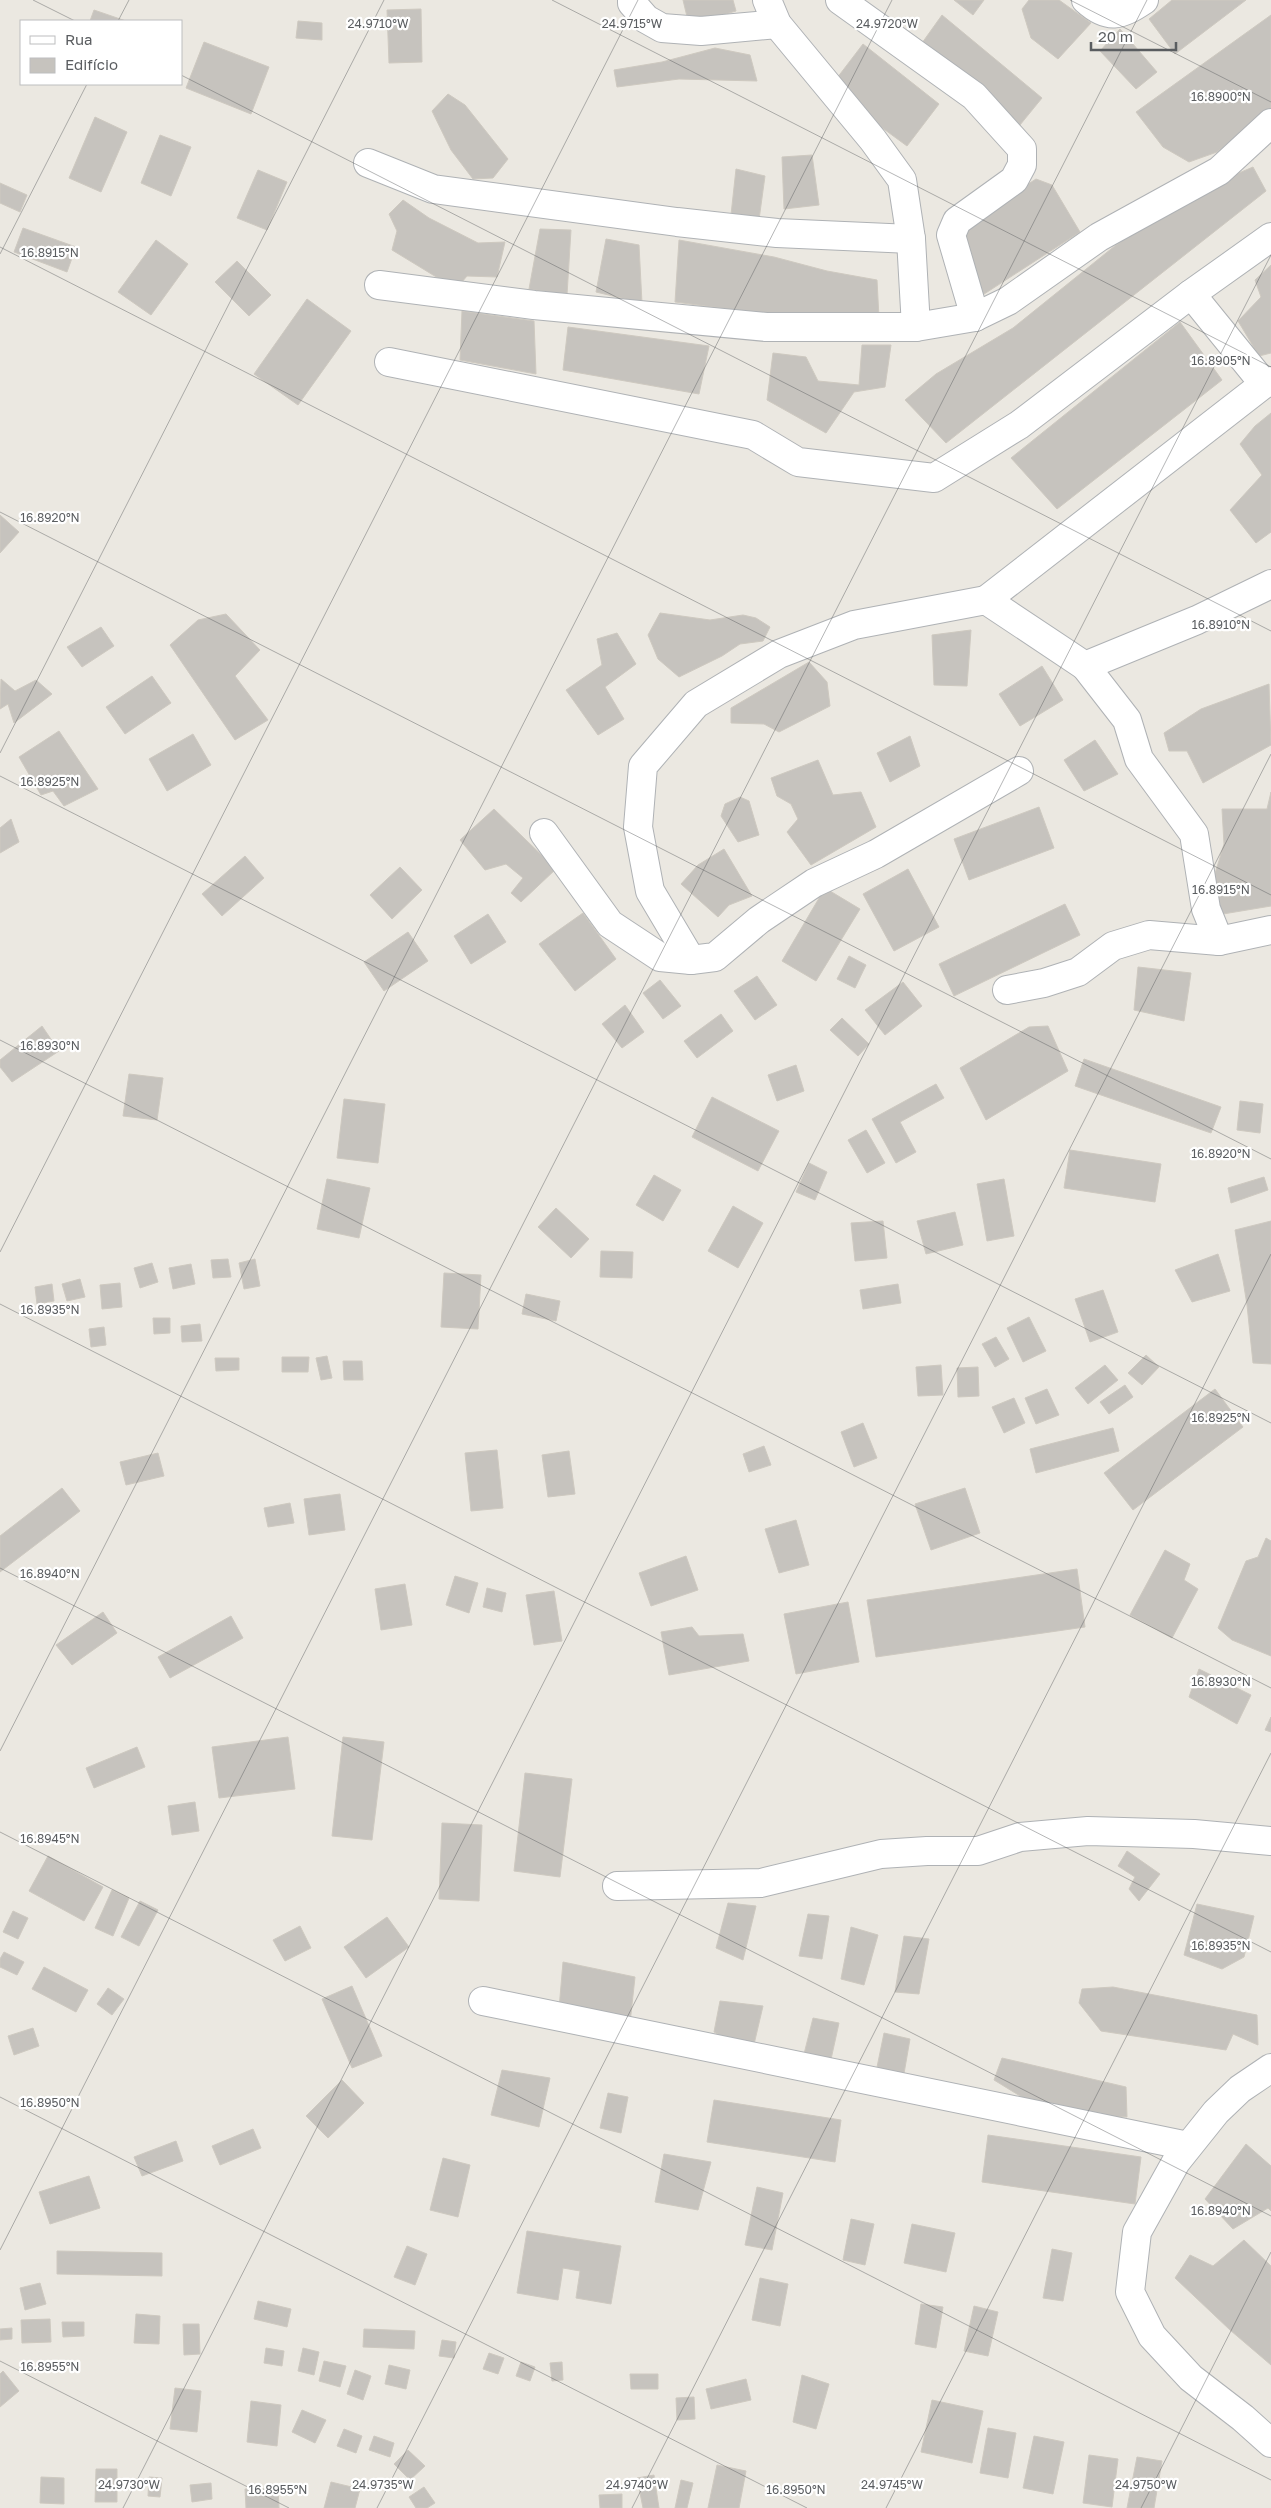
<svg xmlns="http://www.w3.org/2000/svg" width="1271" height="2508" viewBox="0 0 1271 2508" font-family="'Golos Text',sans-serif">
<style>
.building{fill:#c6c3be;stroke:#cec9c0}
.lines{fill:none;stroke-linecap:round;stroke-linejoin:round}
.street-casing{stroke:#afb2b5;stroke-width:30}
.street{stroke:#fff;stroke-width:28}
.ticks{fill:none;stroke:#5a5d60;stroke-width:1;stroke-opacity:0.45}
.ticks-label{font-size:12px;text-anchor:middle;fill:#5a5d60;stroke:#fff;stroke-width:4.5;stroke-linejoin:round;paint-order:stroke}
</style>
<rect width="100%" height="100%" fill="#ebe8e1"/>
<g class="building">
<polygon points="683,0 733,0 736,11 689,25"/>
<polygon points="954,0 984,0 973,15"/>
<polygon points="1029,0 1059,0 1091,23 1058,59 1031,38 1022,9"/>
<polygon points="1172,0 1246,0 1175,54 1149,19"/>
<polygon points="421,9 422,62 389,63 387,10"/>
<polygon points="94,10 126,21 90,21"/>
<polygon points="942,15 1042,98 1011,136 917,50"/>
<polygon points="1271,15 1271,109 1217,152 1189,162 1163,147 1136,112"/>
<polygon points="298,21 322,23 322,40 296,38"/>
<polygon points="1120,29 1157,72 1136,89 1100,51"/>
<polygon points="204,42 269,67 251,114 186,88"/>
<polygon points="863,44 939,104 907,146 851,105 834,82"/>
<polygon points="715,48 750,55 757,81 679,79 617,87 614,70 662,62"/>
<polygon points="448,94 465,105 508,159 493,178 473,179 451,150 432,111"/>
<polygon points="95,117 127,132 101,192 69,178"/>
<polygon points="160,135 191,147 171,196 141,183"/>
<polygon points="812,155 819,205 784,209 782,157"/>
<polygon points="1253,167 1266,191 946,443 905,400 936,374 1013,328 1116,245 1199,190"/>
<polygon points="736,169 765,176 758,227 730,224"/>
<polygon points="258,170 287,182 267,230 237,218"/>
<polygon points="1036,179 1052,185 1080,232 978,298 942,239"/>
<polygon points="0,183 27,195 20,212 0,203"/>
<polygon points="403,200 429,218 478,243 505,242 497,277 467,276 456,289 392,250 397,231 389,214"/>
<polygon points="23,228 76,247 67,272 14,252"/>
<polygon points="540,229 571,230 567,295 529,289"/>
<polygon points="606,239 639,245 642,303 596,292"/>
<polygon points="156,240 188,264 151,315 118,292"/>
<polygon points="679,240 774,257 827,271 877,280 879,318 841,324 675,302"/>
<polygon points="237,261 271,295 249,316 215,282"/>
<polygon points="1271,265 1271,353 1259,356 1238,321 1261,297 1255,280"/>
<polygon points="307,299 351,331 298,405 254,374"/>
<polygon points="462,311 534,321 536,374 460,360"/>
<polygon points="1180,322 1222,380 1057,509 1011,458"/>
<polygon points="568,327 709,346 699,394 563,370"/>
<polygon points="862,345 891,345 885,387 854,392 826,433 767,400 773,353 806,357 818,381 859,385"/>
<polygon points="1271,413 1271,532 1256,543 1230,510 1262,475 1240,444 1255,426"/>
<polygon points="0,515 19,532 0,553"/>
<polygon points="660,613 710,620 743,615 756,618 770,627 763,641 740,644 722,656 679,677 658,659 648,635"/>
<polygon points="226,614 260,650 235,676 268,720 235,740 170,645 198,620"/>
<polygon points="101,627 114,646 82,667 67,647"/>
<polygon points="971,630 967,686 934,685 932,635"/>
<polygon points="617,633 636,664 605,687 624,719 598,735 566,690 602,665 597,639"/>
<polygon points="809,662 827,682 830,706 779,732 764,724 731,723 731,708"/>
<polygon points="1042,666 1063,700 1020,726 999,694"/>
<polygon points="152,676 171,703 125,734 106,707"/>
<polygon points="1,679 15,691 36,680 52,694 14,723 8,704 0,709"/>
<polygon points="1269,684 1271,745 1203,783 1187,751 1169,751 1164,733 1201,709"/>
<polygon points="59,731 98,789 64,806 53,791 41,795 19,757"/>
<polygon points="193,734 211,765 167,791 149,759"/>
<polygon points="910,736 920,766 890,782 877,753"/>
<polygon points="1095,740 1118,774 1084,791 1064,760"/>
<polygon points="818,760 833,795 861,792 876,827 811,865 787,832 798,819 791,804 777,796 771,778"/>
<polygon points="1271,792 1271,906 1217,915 1214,877 1224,844 1222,809 1267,809"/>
<polygon points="740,797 749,801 759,835 738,842 721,816 725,804"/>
<polygon points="1039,807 1054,848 969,880 954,839"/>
<polygon points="494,809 556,869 521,902 511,893 523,878 506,864 485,870 460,840"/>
<polygon points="11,819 19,842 0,853 0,828"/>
<polygon points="724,849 752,896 729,905 718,917 681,884 698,865"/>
<polygon points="245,856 264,878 222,916 202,894"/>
<polygon points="400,867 422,890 392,919 370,895"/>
<polygon points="908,869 939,927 894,951 863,894"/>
<polygon points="825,888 860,909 816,981 782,961"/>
<polygon points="1065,904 1080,935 954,996 939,964"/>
<polygon points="583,913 616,959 575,991 539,944"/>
<polygon points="488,914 506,942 471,964 454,936"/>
<polygon points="408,932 428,961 384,991 364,962"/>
<polygon points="849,956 866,965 855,988 837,979"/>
<polygon points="1138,967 1191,973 1184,1021 1134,1010"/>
<polygon points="757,976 777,1005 755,1020 734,991"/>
<polygon points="660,980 681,1006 663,1019 643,993"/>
<polygon points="903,982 922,1006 885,1035 865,1010"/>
<polygon points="625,1005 644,1032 622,1048 602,1024"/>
<polygon points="721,1014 733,1031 697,1058 684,1041"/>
<polygon points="842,1018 869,1044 858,1056 830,1030"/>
<polygon points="42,1026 59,1051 12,1082 0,1067 0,1060"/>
<polygon points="1048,1026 1068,1071 986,1120 960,1068 1029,1027"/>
<polygon points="1084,1059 1221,1107 1211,1133 1075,1086"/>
<polygon points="796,1065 804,1091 777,1101 768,1075"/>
<polygon points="129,1074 163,1078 157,1120 123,1116"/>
<polygon points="936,1084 944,1098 900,1122 916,1152 896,1163 872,1119"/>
<polygon points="712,1097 779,1131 758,1171 692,1137"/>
<polygon points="344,1099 385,1104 378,1163 337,1158"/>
<polygon points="1240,1101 1263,1104 1260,1133 1237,1130"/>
<polygon points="866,1130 885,1163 867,1173 848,1140"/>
<polygon points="1070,1150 1161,1164 1155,1202 1064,1188"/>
<polygon points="809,1163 827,1172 815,1200 796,1192"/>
<polygon points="654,1175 681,1190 663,1221 636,1205"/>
<polygon points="1264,1177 1268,1190 1231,1203 1228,1188"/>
<polygon points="327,1179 370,1188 359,1238 317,1229"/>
<polygon points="1004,1179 1014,1236 987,1241 977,1184"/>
<polygon points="733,1206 763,1223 738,1268 708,1251"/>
<polygon points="556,1208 589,1239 571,1258 538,1227"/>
<polygon points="955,1212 963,1245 926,1254 917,1221"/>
<polygon points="883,1221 887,1258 855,1261 851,1223"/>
<polygon points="1271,1221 1271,1364 1253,1363 1247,1305 1235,1230"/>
<polygon points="601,1251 633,1252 632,1278 600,1277"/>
<polygon points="1218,1254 1230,1291 1192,1302 1175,1270"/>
<polygon points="228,1259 231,1277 213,1278 211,1260"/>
<polygon points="255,1259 260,1286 244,1289 239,1263"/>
<polygon points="152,1263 158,1282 140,1288 134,1268"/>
<polygon points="191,1264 195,1284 173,1289 169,1268"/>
<polygon points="444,1273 481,1275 478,1329 441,1327"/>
<polygon points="80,1279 85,1297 67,1301 62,1284"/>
<polygon points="120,1283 122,1307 102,1309 100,1285"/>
<polygon points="52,1284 54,1301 37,1304 35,1287"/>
<polygon points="898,1284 901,1303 863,1309 860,1290"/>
<polygon points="1103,1290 1118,1332 1090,1342 1075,1299"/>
<polygon points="526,1294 560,1301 556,1321 522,1314"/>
<polygon points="1029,1317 1046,1351 1023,1362 1007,1328"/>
<polygon points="153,1318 170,1318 170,1333 154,1334"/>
<polygon points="200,1324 202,1341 182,1342 181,1326"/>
<polygon points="104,1327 106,1345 91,1347 89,1329"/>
<polygon points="996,1337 1009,1359 995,1367 982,1344"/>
<polygon points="1146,1355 1159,1367 1142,1385 1128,1373"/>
<polygon points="327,1356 332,1378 321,1380 316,1358"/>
<polygon points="282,1357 309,1357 308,1372 282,1372"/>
<polygon points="215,1358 239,1358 239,1370 216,1371"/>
<polygon points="343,1361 362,1361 363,1380 344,1380"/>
<polygon points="941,1365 943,1395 918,1396 916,1367"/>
<polygon points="1105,1365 1118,1380 1088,1404 1075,1388"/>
<polygon points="978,1367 979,1396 958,1397 957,1368"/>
<polygon points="1125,1385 1133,1397 1109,1414 1100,1402"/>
<polygon points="1047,1389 1059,1415 1036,1424 1025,1398"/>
<polygon points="1215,1389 1243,1427 1133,1510 1104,1473"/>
<polygon points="1014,1398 1025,1423 1004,1433 992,1407"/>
<polygon points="863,1423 877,1458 854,1467 841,1432"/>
<polygon points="1113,1428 1119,1451 1036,1473 1030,1449"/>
<polygon points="764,1446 771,1465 749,1472 743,1454"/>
<polygon points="497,1450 503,1508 471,1511 465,1453"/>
<polygon points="569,1451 575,1494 548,1497 542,1455"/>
<polygon points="158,1453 164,1476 126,1485 120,1462"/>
<polygon points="62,1488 80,1511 0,1572 0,1536"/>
<polygon points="965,1488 980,1533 931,1550 915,1504"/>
<polygon points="340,1494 345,1530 309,1535 304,1499"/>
<polygon points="290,1503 294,1523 268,1527 264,1508"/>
<polygon points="796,1520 809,1565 779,1573 765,1529"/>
<polygon points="1266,1538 1271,1541 1271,1656 1232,1640 1218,1628 1246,1561 1258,1557"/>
<polygon points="1165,1550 1190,1564 1184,1580 1198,1589 1172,1638 1130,1615"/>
<polygon points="686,1556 698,1590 651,1606 639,1573"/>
<polygon points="1077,1569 1085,1627 876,1657 867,1600"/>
<polygon points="455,1576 478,1583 469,1613 446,1605"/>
<polygon points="405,1584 412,1625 381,1630 375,1589"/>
<polygon points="487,1588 506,1593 502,1612 483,1607"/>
<polygon points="554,1591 562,1641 534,1645 526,1595"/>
<polygon points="848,1602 859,1662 796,1674 784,1614"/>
<polygon points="103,1612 117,1633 72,1665 56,1645"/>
<polygon points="231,1616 243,1638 170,1678 158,1657"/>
<polygon points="692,1627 699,1636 743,1634 749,1661 669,1675 661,1632"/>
<polygon points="1199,1669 1251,1695 1237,1724 1189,1697"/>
<polygon points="1271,1717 1271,1732 1265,1730"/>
<polygon points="288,1737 295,1789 219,1798 212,1747"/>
<polygon points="343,1737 384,1742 372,1840 332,1836"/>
<polygon points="137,1747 145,1767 94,1788 86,1768"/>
<polygon points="525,1773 572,1779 560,1877 514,1871"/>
<polygon points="195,1802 199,1831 172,1835 168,1806"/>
<polygon points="442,1823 482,1825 479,1901 439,1899"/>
<polygon points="1127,1851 1160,1874 1139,1901 1129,1889 1135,1877 1118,1866"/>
<polygon points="48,1856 103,1887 84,1921 29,1891"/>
<polygon points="112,1890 129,1898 113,1936 95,1928"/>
<polygon points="140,1901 158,1910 139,1946 121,1937"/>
<polygon points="728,1903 756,1906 743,1960 716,1948"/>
<polygon points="1197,1904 1254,1916 1244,1957 1222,1969 1184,1955"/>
<polygon points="13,1911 28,1918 18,1939 3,1932"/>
<polygon points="808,1914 829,1916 822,1959 799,1956"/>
<polygon points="387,1917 409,1947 366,1978 344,1947"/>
<polygon points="300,1926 311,1948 285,1961 273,1940"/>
<polygon points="851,1927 878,1935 864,1985 841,1979"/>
<polygon points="904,1936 929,1939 919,1994 895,1992"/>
<polygon points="4,1952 24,1962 17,1975 0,1967 0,1959"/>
<polygon points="563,1962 635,1977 630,2023 559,2009"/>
<polygon points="44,1967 88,1990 76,2012 32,1989"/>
<polygon points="352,1986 382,2056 352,2068 322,1999"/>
<polygon points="1113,1987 1257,2015 1258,2045 1233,2034 1226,2050 1101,2031 1079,2003 1082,1989"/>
<polygon points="108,1988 124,1999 112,2015 97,2004"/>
<polygon points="720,2001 763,2006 752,2053 714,2032"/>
<polygon points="813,2018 839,2023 828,2073 802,2062"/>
<polygon points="33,2028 39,2046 14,2055 8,2036"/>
<polygon points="884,2033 910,2039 902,2085 875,2077"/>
<polygon points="1002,2058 1126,2087 1127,2117 1094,2115 1025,2099 994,2080"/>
<polygon points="502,2070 550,2078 539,2127 491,2115"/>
<polygon points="342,2080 364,2103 328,2138 306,2116"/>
<polygon points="608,2093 628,2097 621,2133 600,2128"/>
<polygon points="714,2100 841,2120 835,2162 707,2142"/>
<polygon points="253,2129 261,2148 220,2165 212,2146"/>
<polygon points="988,2135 1141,2157 1135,2204 982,2182"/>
<polygon points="176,2141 183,2161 142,2176 134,2157"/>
<polygon points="1246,2144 1271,2166 1271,2211 1268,2208 1233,2229 1205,2199"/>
<polygon points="664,2154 711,2162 698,2210 655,2202"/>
<polygon points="443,2158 470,2165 458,2217 430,2210"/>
<polygon points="89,2176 100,2208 50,2224 39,2192"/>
<polygon points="757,2187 783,2193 772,2250 745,2245"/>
<polygon points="851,2219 874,2224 865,2265 843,2260"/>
<polygon points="912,2224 955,2233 946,2272 904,2263"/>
<polygon points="527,2231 621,2246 611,2304 576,2298 580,2271 563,2268 558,2300 517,2293"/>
<polygon points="1244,2240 1271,2266 1271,2365 1230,2330 1175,2278 1190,2255 1213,2266"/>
<polygon points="407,2246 427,2254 415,2285 394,2277"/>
<polygon points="1052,2249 1072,2253 1063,2301 1043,2298"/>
<polygon points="57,2251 162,2253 162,2276 57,2274"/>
<polygon points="760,2278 788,2284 780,2326 752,2320"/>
<polygon points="40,2283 46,2304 25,2310 20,2288"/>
<polygon points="258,2301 291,2309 287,2327 254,2319"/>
<polygon points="921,2304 943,2307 936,2348 915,2344"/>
<polygon points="974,2306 998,2312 988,2356 964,2351"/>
<polygon points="136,2314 160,2316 159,2344 134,2343"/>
<polygon points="50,2319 51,2342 22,2343 21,2320"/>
<polygon points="62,2322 84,2322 84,2336 63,2337"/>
<polygon points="183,2324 199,2324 200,2354 184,2355"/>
<polygon points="12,2328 12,2339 0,2340 0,2329"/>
<polygon points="364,2329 415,2331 414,2349 363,2347"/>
<polygon points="442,2340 456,2342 454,2358 439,2356"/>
<polygon points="266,2348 284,2351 282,2366 264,2363"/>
<polygon points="303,2348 319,2352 314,2375 298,2371"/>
<polygon points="489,2353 504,2358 498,2374 483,2369"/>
<polygon points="324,2361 346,2366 340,2387 319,2381"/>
<polygon points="521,2362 535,2367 530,2381 516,2376"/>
<polygon points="562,2362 563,2380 552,2381 550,2363"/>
<polygon points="389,2365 410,2370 406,2389 385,2384"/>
<polygon points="355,2370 371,2376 363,2400 347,2394"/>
<polygon points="3,2371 19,2391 0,2407 0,2374"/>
<polygon points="630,2374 658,2374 658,2389 631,2389"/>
<polygon points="802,2375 829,2384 816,2429 793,2422"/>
<polygon points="746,2379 751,2400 711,2409 706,2389"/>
<polygon points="175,2388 201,2391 197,2432 170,2429"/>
<polygon points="694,2397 695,2419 677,2420 676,2398"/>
<polygon points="932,2400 983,2411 972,2463 921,2452"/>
<polygon points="251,2401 281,2405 277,2446 247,2442"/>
<polygon points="302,2410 326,2420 315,2443 292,2432"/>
<polygon points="988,2428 1016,2433 1008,2478 980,2473"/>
<polygon points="344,2429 362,2436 356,2453 337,2446"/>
<polygon points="374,2436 394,2443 390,2457 369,2450"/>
<polygon points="1034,2436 1064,2442 1053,2494 1023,2488"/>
<polygon points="408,2450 425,2466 410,2480 394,2464"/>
<polygon points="1089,2455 1118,2459 1112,2507 1083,2503"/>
<polygon points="1137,2457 1162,2461 1154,2508 1127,2508"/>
<polygon points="717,2465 746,2471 739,2508 708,2508"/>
<polygon points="96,2469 117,2469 117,2502 95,2502"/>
<polygon points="654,2475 659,2508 643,2508 637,2478"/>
<polygon points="41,2477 64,2478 64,2504 40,2503"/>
<polygon points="149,2477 162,2478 160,2497 148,2496"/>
<polygon points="681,2480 693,2483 687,2508 675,2508"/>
<polygon points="331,2482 360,2489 355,2508 324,2508"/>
<polygon points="211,2483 212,2499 192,2502 190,2485"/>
<polygon points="424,2487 435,2503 427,2508 416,2508 409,2497"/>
<polygon points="278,2488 279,2508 246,2508 245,2489"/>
<polygon points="622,2494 622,2508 600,2508 599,2495"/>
</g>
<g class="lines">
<defs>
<g id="street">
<polyline points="632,0 632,3 646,19 662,28 701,31 777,24"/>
<polyline points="767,0 777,24 873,140 902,180 911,239 916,327"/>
<polyline points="840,0 974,96 1022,149 1022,165 1014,180 957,221 951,235 975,317"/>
<path d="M 1086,0 C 1108,20 1120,16 1144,0"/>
<polyline points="368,163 433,189 677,222 777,233 911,239"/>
<polyline points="1271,237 1191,294 1264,384 1271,381"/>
<polyline points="379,285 534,305 766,327 916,327 975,317 1008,301 1099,237 1219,171 1271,123"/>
<polyline points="389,362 753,435 798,462 934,478 1019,425 1191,294"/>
<polyline points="986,600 1264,384"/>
<polyline points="1085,666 1127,720 1139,759 1194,834 1206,909 1219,941"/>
<polyline points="544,833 610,924 660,957 691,960 715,957 759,920 814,883 876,854 1019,771"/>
<polyline points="691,960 650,891 638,827 643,766 696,704 779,654 854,625 986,600 1085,666 1197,620 1271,584"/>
<polyline points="1007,990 1044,983 1078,972 1113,946 1149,935 1219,941 1271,930"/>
<polyline points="617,1886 761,1883 881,1854 927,1851 978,1851 1020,1837 1088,1831 1194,1834 1271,1841"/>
<polyline points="483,2001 1188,2146"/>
<polyline points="1271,2068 1240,2089 1216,2112 1176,2162 1137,2232 1130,2292 1152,2336 1191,2378 1243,2418 1271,2443"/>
</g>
</defs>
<use href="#street" class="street-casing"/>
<use href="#street" class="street"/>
</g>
<path class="ticks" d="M 33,0 L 75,21M 552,0 L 1271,367M 1070,0 L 1271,102M 118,21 L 129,0M 181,75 L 1271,631M 0,247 L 1271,895M 0,254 L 87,84M 0,512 L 1271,1159M 0,753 L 384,0M 0,776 L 1271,1423M 0,1040 L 1271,1688M 0,1252 L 638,0M 0,1304 L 1271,1952M 0,1568 L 1271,2216M 0,1751 L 892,0M 0,1832 L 1271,2480M 0,2097 L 807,2508M 0,2250 L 1147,0M 0,2361 L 289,2508M 123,2508 L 1271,255M 377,2508 L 1271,754M 632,2508 L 1271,1254M 886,2508 L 1271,1753M 1141,2508 L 1271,2252"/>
<g class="ticks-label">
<text x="378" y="28">24.9710°W</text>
<text x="632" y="28">24.9715°W</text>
<text x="887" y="28">24.9720°W</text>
<text x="1221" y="101">16.8900°N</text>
<text x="50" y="257">16.8915°N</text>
<text x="1221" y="365">16.8905°N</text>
<text x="50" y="522">16.8920°N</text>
<text x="1221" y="629">16.8910°N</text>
<text x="50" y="786">16.8925°N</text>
<text x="1221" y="894">16.8915°N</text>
<text x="50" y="1050">16.8930°N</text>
<text x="1221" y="1158">16.8920°N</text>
<text x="50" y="1314">16.8935°N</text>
<text x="1221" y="1422">16.8925°N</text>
<text x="50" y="1578">16.8940°N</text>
<text x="1221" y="1686">16.8930°N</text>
<text x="50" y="1843">16.8945°N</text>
<text x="1221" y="1950">16.8935°N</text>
<text x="50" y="2107">16.8950°N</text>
<text x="1221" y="2215">16.8940°N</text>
<text x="50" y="2371">16.8955°N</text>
<text x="129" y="2489">24.9730°W</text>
<text x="383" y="2489">24.9735°W</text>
<text x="637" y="2489">24.9740°W</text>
<text x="892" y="2489">24.9745°W</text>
<text x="1146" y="2489">24.9750°W</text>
<text x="278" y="2494">16.8955°N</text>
<text x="796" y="2494">16.8950°N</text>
</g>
<rect x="20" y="20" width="162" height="65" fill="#ffffff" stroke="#bdbebf"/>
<rect x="30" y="36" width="25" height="8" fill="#ffffff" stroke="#bdbebf"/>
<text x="65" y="45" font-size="15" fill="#5a5d60">Rua</text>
<rect x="30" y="58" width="25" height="15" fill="#c6c3be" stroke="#bdbebf"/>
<text x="65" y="70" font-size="15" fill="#5a5d60">Edifício</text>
<path d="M1091 42v8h85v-8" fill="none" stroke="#5a5d60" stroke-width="2.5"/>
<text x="1098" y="42" font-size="15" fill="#5a5d60" stroke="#ffffff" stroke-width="4" paint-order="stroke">20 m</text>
</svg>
